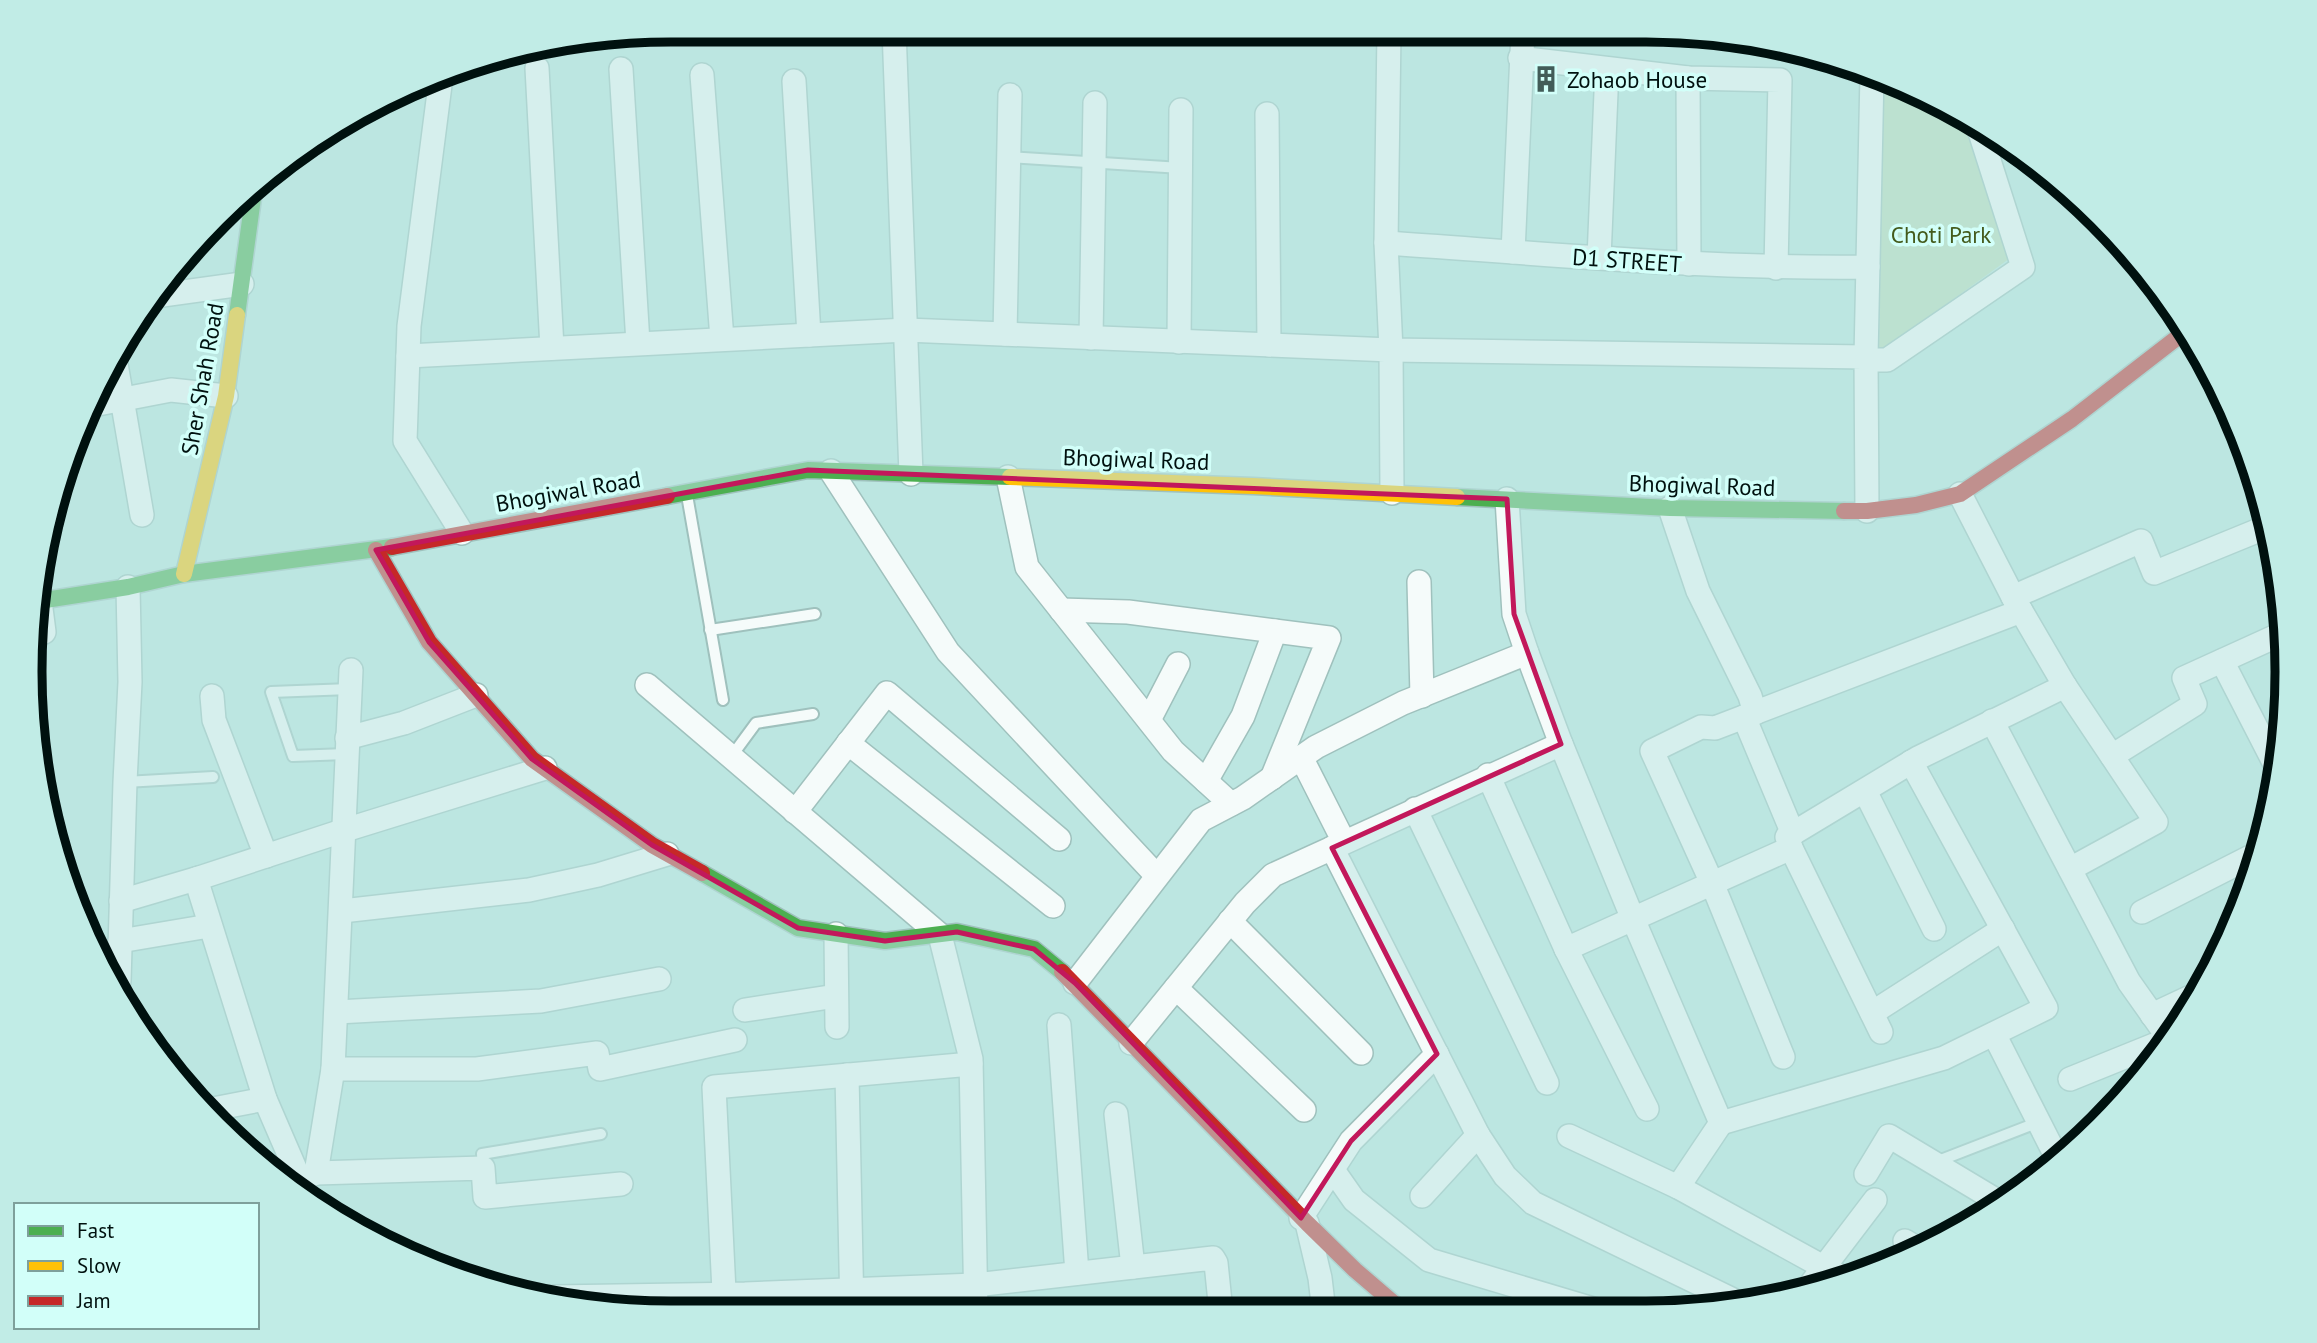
<svg xmlns="http://www.w3.org/2000/svg" width="2317" height="1343" viewBox="0 0 2317 1343" font-family="'PT Sans',sans-serif">
<style>
.park{fill:#bcdcbb}
.lines{fill:none;stroke-linecap:round;stroke-linejoin:round}
.lane-casing{stroke:#9fc1bd;stroke-width:14}
.street-casing{stroke:#9fc1bd;stroke-width:26}
.fast-casing{stroke:#9fc1bd;stroke-width:19}
.slow-casing{stroke:#9fc1bd;stroke-width:19}
.jam-casing{stroke:#9fc1bd;stroke-width:19}
.lane{stroke:#f5fbfa;stroke-width:10}
.street{stroke:#f5fbfa;stroke-width:23}
.fast{stroke:#4caf50;stroke-width:16}
.slow{stroke:#ffc107;stroke-width:16}
.jam{stroke:#c62828;stroke-width:16}
.marked{fill:none;stroke:#c2185b;stroke-width:5;stroke-linejoin:round}
.labels{text-anchor:middle;dominant-baseline:central;stroke-width:7;stroke-linejoin:round;paint-order:stroke}
.poi-label{font-size:23px;fill:#00110f;stroke:#d2fff9;text-anchor:start}
.park-label{font-size:23px;fill:#445b1c;stroke:#d2fff9}
.street-label{font-size:23px;fill:#00110f;stroke:#d2fff9}
.rim{fill:none;stroke:#00110f;stroke-width:9}
</style>
<rect width="100%" height="100%" fill="#bce6e1"/>
<polygon class="park" points="1883,79 1965,119 2013,256 1879,353"/>
<g class="lines">
<defs>
<g id="lane">
<polyline points="1009,157 1181,168"/>
<polyline points="687,495 723,700"/>
<polyline points="710,630 815,614"/>
<polyline points="346,754 293,756 271,692 350,689"/>
<polyline points="731,757 756,723 813,714"/>
<polyline points="125,782 213,777"/>
<polyline points="1933,1163 2039,1122"/>
<polyline points="483,1168 482,1154 601,1134"/>
</g>
<g id="street">
<polyline points="894,30 911,474"/>
<polyline points="1389,31 1386,243 1391,350 1866,357 1867,511"/>
<polyline points="1520,58 1688,78 1780,80 1776,268"/>
<polyline points="537,68 552,348"/>
<polyline points="621,69 638,343"/>
<polyline points="702,75 722,339"/>
<polyline points="441,77 409,326 405,441 462,533"/>
<polyline points="1688,78 1689,264"/>
<polyline points="794,81 809,335"/>
<polyline points="1267,114 1269,345"/>
<path d="M 1386,243 C 1547,254 1707,269 1868,267"/>
<polyline points="1513,252 1523,31"/>
<polyline points="1599,258 1607,69"/>
<polyline points="155,296 242,284"/>
<polyline points="1005,334 1010,95"/>
<polyline points="1091,338 1095,103"/>
<polyline points="1179,342 1181,110"/>
<polyline points="408,356 906,330 1391,350 1392,493"/>
<polyline points="1866,357 1872,74"/>
<polyline points="1867,360 1887,360 2023,267 1978,126"/>
<polyline points="116,364 142,515"/>
<polyline points="98,404 171,390 226,396"/>
<polyline points="831,471 948,652 1156,875"/>
<polyline points="1008,477 1027,567 1173,751 1231,804"/>
<polyline points="1960,494 2013,597 2065,686 2156,822 2070,869"/>
<polyline points="1507,499 1514,614 1527,653 1561,744 1633,919 1721,1123 1678,1187 1569,1136"/>
<polyline points="1670,508 1698,591 1750,696 1755,713"/>
<polyline points="1419,582 1422,696"/>
<polyline points="2013,597 2141,541 2154,573 2269,526"/>
<polyline points="40,601 44,632"/>
<polyline points="1061,610 1128,612 1329,638 1272,778"/>
<polyline points="2222,661 2278,770"/>
<polyline points="647,685 940,935 971,1059 976,1312"/>
<polyline points="212,696 214,720 266,856"/>
<polyline points="1744,717 1793,834"/>
<polyline points="1149,720 1178,664"/>
<polyline points="1992,721 2129,982 2170,1040"/>
<polyline points="347,738 404,723 476,695"/>
<polyline points="848,743 1053,906"/>
<polyline points="2112,756 2195,704 2184,678 2283,633"/>
<polyline points="1301,757 1344,842"/>
<polyline points="1488,775 1566,949 1647,1109"/>
<polyline points="1206,781 1243,716 1275,631"/>
<polyline points="1865,791 1934,929"/>
<polyline points="1415,809 1547,1083"/>
<polyline points="795,812 887,693 1059,839"/>
<polyline points="1332,848 1478,1135 1505,1176 1533,1203 1731,1299"/>
<polyline points="1791,848 1881,1032"/>
<polyline points="121,901 199,878"/>
<polyline points="342,911 529,890 598,875 667,854"/>
<polyline points="2142,912 2258,853"/>
<polyline points="1230,921 1361,1053"/>
<polyline points="836,934 837,1027"/>
<polyline points="120,941 209,926"/>
<polyline points="1566,949 1791,848 1787,837 1918,758 2065,686"/>
<polyline points="119,981 125,782 130,682 128,587"/>
<polyline points="1075,983 1201,820 1243,798 1316,747 1403,703 1527,653"/>
<polyline points="1176,988 1304,1110"/>
<polyline points="745,1010 836,996"/>
<polyline points="337,1012 541,1001 659,979"/>
<polyline points="1872,1013 2003,929"/>
<polyline points="2152,1015 2197,994"/>
<polyline points="1059,1025 1077,1273"/>
<polyline points="1994,1034 2057,1158"/>
<polyline points="1131,1043 1245,903 1273,875 1561,744"/>
<polyline points="1783,1057 1712,883 1652,751 1701,727 1715,728 2021,611"/>
<polyline points="333,1069 477,1069 597,1053 600,1069 735,1040"/>
<polyline points="847,1075 852,1312"/>
<polyline points="2070,1079 2169,1039"/>
<polyline points="213,1109 265,1099"/>
<polyline points="1116,1114 1133,1267"/>
<polyline points="1721,1123 1944,1058 2046,1008 1911,762"/>
<polyline points="1333,1170 1354,1200 1429,1260 1603,1312"/>
<polyline points="316,1173 483,1168 485,1197 621,1184"/>
<polyline points="1866,1174 1889,1136 1999,1202"/>
<polyline points="300,1180 316,1173 333,1069 351,670"/>
<polyline points="1678,1187 1847,1280"/>
<polyline points="303,1194 300,1180 265,1099 196,879 342,831 545,768"/>
<polyline points="1422,1196 1478,1135"/>
<polyline points="1301,1218 1351,1141 1437,1054"/>
<polyline points="1307,1223 1320,1278 1324,1312"/>
<polyline points="1905,1241 1918,1249"/>
<polyline points="1808,1288 1875,1200"/>
<polyline points="553,1297 745,1294 975,1285 1213,1258 1216,1263 1221,1312"/>
<polyline points="725,1312 714,1087 971,1064"/>
</g>
<g id="fast">
<polyline points="237,315 254,191"/>
<polyline points="667,496 808,470 1010,477"/>
<polyline points="1457,497 1670,508 1844,511"/>
<polyline points="39,601 128,587 184,574 392,547"/>
<polyline points="702,873 798,928 885,941 957,932 1034,949 1062,972"/>
</g>
<g id="slow">
<polyline points="1010,477 1253,486 1457,497"/>
<polyline points="184,574 226,396 237,315"/>
</g>
<g id="jam">
<polyline points="1844,511 1867,511 1916,505 1960,494 2072,419 2187,330"/>
<polyline points="392,547 667,496"/>
<polyline points="376,550 429,642 532,759 652,845 702,873"/>
<polyline points="1062,972 1307,1223 1355,1270 1404,1312"/>
</g>
</defs>
<use href="#lane" class="lane-casing"/>
<use href="#street" class="street-casing"/>
<use href="#fast" class="fast-casing"/>
<use href="#slow" class="slow-casing"/>
<use href="#jam" class="jam-casing"/>
<use href="#lane" class="lane"/>
<use href="#street" class="street"/>
<use href="#fast" class="fast"/>
<use href="#slow" class="slow"/>
<use href="#jam" class="jam"/>
</g>
<path d="M0 0H2317V1343H0ZM 808,470 L 1507,499 L 1514,614 L 1561,744 L 1332,848 L 1437,1054 L 1351,1141 L 1301,1218 L 1075,983 L 1034,949 L 957,932 L 885,941 L 798,928 L 652,845 L 532,759 L 429,642 L 376,550 Z" fill="#bce6e1" fill-opacity=".55" fill-rule="evenodd"/>
<path class="marked" d="M 808,470 L 1507,499 L 1514,614 L 1561,744 L 1332,848 L 1437,1054 L 1351,1141 L 1301,1218 L 1075,983 L 1034,949 L 957,932 L 885,941 L 798,928 L 652,845 L 532,759 L 429,642 L 376,550 Z"/>
<defs>
<symbol id="building-bare" viewBox="-9 -9 18 18"><path d="M-4-6H4V6H1V3H-1V6H-4ZM-2.5-4.3h1.7v1.8h-1.7ZM.8-4.3h1.7v1.8H.8ZM-2.5-1h1.7V.8h-1.7ZM.8-1h1.7V.8H.8Z" fill="#425c58" stroke="#d2fff9" stroke-width="2.5" paint-order="stroke"/></symbol>
</defs>
<g fill-rule="evenodd">
<use href="#building-bare" x="1527" y="60" width="38" height="38"/>
</g>
<g class="labels">
<g class="poi-label">
<text x="1567" y="79">Zohaob House</text>
</g>
<g class="park-label">
<text x="1941" y="234">Choti Park</text>
</g>
<g class="street-label">
<text transform="translate(1627 260) rotate(4)">D1 STREET</text>
<text transform="translate(202 379) rotate(-80)">Sher Shah Road</text>
<text transform="translate(1136 459) rotate(2)">Bhogiwal Road</text>
<text transform="translate(1702 485) rotate(2)">Bhogiwal Road</text>
<text transform="translate(568 491) rotate(-10)">Bhogiwal Road</text>
</g>
</g>
<path d="M0 0H2317V1343H0ZM671 42H1646A629 629 0 0 1 2275 671V672A629 629 0 0 1 1646 1301H671A629 629 0 0 1 42 672V671A629 629 0 0 1 671 42Z" fill="#c1ece6" fill-rule="evenodd"/>
<path class="rim" d="M671 42H1646A629 629 0 0 1 2275 671V672A629 629 0 0 1 1646 1301H671A629 629 0 0 1 42 672V671A629 629 0 0 1 671 42Z"/>
<rect x="14" y="1203" width="245" height="126" fill="#d2fff9" stroke="#7ea09b" stroke-width="2"/>
<rect x="28" y="1226" width="35" height="10" fill="#4caf50" stroke="#7ea09b" stroke-width="2"/>
<text x="77" y="1238" font-size="21" fill="#00110f">Fast</text>
<rect x="28" y="1261" width="35" height="10" fill="#ffc107" stroke="#7ea09b" stroke-width="2"/>
<text x="77" y="1273" font-size="21" fill="#00110f">Slow</text>
<rect x="28" y="1296" width="35" height="10" fill="#c62828" stroke="#7ea09b" stroke-width="2"/>
<text x="77" y="1308" font-size="21" fill="#00110f">Jam</text>
</svg>
